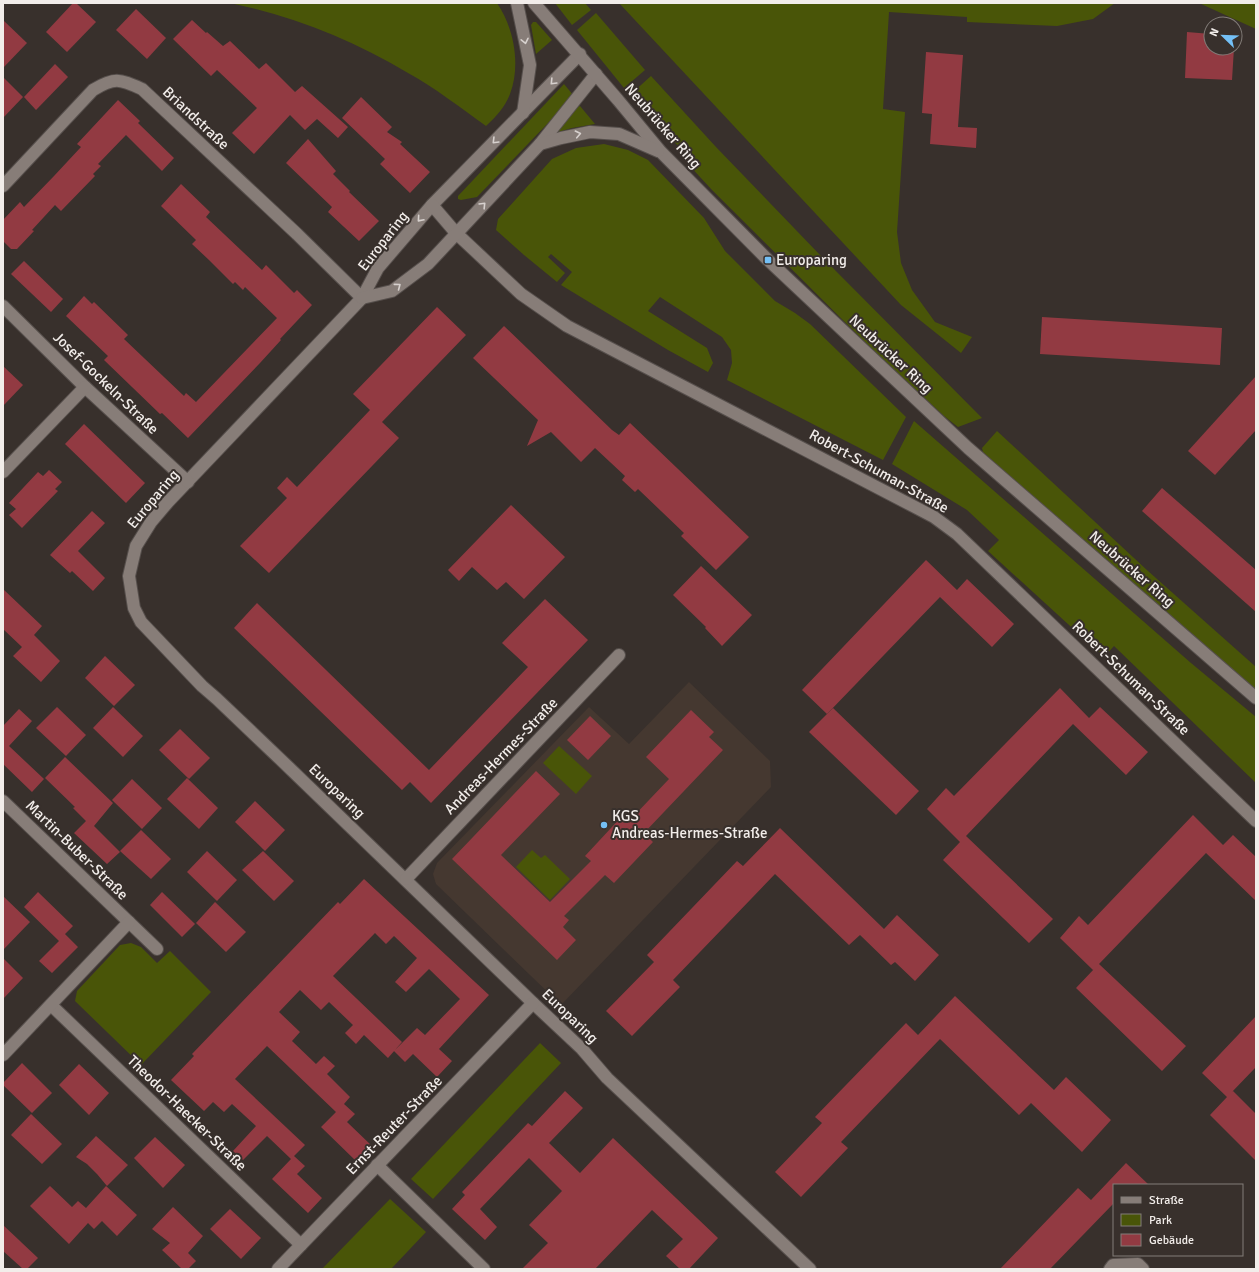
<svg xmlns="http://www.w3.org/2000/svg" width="1259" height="1272" viewBox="0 0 1259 1272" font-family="Signika,sans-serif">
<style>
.built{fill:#453830}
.green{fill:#495508}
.building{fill:#923a42}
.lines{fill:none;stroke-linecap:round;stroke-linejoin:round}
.minor-casing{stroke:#564f4c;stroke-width:14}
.secondary-casing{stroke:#564f4c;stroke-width:14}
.minor{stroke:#877d78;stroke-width:12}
.secondary{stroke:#877d78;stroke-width:12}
.oneway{stroke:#d7d1ce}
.poi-dot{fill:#74c0f6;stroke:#38302c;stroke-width:1.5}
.labels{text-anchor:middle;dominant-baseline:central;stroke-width:4;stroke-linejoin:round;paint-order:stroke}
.street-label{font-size:15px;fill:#f2edea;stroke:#38302c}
.poi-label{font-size:15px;fill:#f2edea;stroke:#38302c;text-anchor:start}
</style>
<rect width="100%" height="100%" fill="#38302c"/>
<polygon class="built" points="689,682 770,761 771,787 561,1005 436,884 433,874 437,863 589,707 629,744"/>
<g class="green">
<path d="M 230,3 L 497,3 C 514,28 521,65 510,94 C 505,107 496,117 486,126 C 461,108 435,88 408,73 C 353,40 292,16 230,3 Z"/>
<polygon points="555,3 585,3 591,10 572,25"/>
<polygon points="619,3 1115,3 1093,19 1057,26 967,22 967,17 889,12 883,109 905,112 897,232 901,263 912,290 935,322 972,337 961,353 901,305"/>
<polygon points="1199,3 1256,3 1256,29"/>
<polygon points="596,13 645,70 624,88 577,30"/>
<polygon points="533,22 536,22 552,40 536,54 531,25"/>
<polygon points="651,76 716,147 820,255 982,418 958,427 944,416 868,345 712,190 688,164 678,146 666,132 631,94"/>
<polygon points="564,84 574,96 477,197 461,200 458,199 458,196"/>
<polygon points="580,106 595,124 572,128 555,133 555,130 577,107"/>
<polygon points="604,144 628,150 648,160 704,218 725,251 775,301 795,313 810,324 906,417 883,460 727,380 732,363 731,350 722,337 660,297 648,311 707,348 713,363 708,372 668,350 561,285 572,272 551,254 548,257 565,273 557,282 524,255 496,230 498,219 552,159 576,148"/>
<polygon points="914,421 1191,663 1256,717 1256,783 1114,646 1104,657 988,551 999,540 967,510 892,464"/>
<polygon points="997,431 1148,571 1256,667 1256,691 1047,510 983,452 982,448"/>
<polygon points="559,746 592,776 576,794 543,763"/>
<polygon points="532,850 541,858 545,855 570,879 550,900 516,867"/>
<polygon points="131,943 141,947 157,963 170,951 211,992 141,1065 75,1001 77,991 120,945"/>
<polygon points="540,1043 561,1063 433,1199 411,1179"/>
<polygon points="390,1199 426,1232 391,1269 322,1269"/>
</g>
<g class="building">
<polygon points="73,3 76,3 96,22 67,52 46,32"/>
<polygon points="136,9 166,38 147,59 116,30"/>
<polygon points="3,20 27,43 3,68"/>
<polygon points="192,20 206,33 207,32 223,46 230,41 259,69 266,63 295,92 302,86 348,127 338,138 317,119 305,130 290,115 254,154 232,133 257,108 217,70 211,76 173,39"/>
<polygon points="1187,32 1211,34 1211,48 1234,48 1232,80 1185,78"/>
<polygon points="926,52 963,55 958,127 977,128 976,148 930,144 932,114 922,113"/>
<polygon points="55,64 68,77 36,110 24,97"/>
<polygon points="3,77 23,97 3,118"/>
<polygon points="361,97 392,127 387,132 402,142 400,144 430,172 410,193 380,164 385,159 342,118"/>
<polygon points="118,100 140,121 138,123 174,158 162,171 126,135 98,164 101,166 93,174 95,176 61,211 55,205 32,230 34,231 17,249 11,249 3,241 3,220 20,202 24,207 54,176 81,147 77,144"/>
<polygon points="308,139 336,171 333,174 350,191 349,192 379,221 359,241 328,212 332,207 286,163"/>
<polygon points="181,184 210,212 206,217 262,270 266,265 294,293 297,290 312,305 280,339 281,340 260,363 188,438 162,413 160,414 104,360 108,356 66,316 84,296 92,304 94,302 128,335 124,339 184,396 186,393 196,402 277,318 245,287 243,290 235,282 233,284 209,260 192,244 196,240 161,206"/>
<polygon points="24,261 63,299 51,312 11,274"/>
<polygon points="437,307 466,335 382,422 399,438 269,573 240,546 287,498 277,488 287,477 297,487 370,410 353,394"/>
<polygon points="1042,317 1222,328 1220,365 1040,354"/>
<polygon points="504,326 612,430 619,435 630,423 749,537 716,570 681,536 684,533 638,489 635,492 622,480 625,476 595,448 581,462 551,432 527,446 538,420 473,358"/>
<polygon points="3,366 23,385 3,406"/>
<polygon points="1256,376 1256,430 1215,475 1188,451"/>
<polygon points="84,424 145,483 126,503 65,444"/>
<polygon points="49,470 62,482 55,489 58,491 22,528 9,515 16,509 9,503 38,472 43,476"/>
<polygon points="1162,488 1256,570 1256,612 1142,511"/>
<polygon points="511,505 565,557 524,599 506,582 497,590 472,567 459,581 448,570"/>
<polygon points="92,511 105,523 78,551 105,578 93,591 72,571 70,573 50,555"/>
<polygon points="926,560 957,590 967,579 1014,624 992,647 940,597 827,714 802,690"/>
<polygon points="701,566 752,615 722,646 705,628 706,627 673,595"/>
<polygon points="3,589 42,626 34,635 60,661 41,682 13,656 22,647 3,629"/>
<polygon points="545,599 588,640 431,803 410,782 402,790 234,628 257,603 429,770 528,667 502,643"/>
<polygon points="105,656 135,685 114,706 85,678"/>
<polygon points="1060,688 1089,718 1100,707 1148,752 1126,775 1073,724 966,836 1053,919 1029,943 943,860 960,842 927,809 946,788 954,796"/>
<polygon points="57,707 86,735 66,756 36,728"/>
<polygon points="113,707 143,736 123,757 93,728"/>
<polygon points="833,708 919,791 896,815 809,732"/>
<polygon points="19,709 32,721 9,746 44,779 32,792 3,764 3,726"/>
<polygon points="691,710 714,732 709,737 723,750 644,833 653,842 614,883 605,875 564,916 569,920 563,927 576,940 557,960 452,859 536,771 560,794 501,855 550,902 591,861 585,856 624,814 630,820 669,779 646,757"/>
<polygon points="590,716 611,736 588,760 567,740"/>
<polygon points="180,729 210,758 189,779 159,750"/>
<polygon points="65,757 113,803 94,826 120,852 107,864 74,833 86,821 73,808 75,807 45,778"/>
<polygon points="187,778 218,808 199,829 167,799"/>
<polygon points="132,779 162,808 142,829 112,800"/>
<polygon points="255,801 285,830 265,851 235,822"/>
<polygon points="1193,815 1223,845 1233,835 1256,857 1256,901 1206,853 1099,964 1186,1046 1162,1071 1076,988 1094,969 1093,970 1060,938 1079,916 1088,925"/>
<polygon points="780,828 884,929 897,915 939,955 915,981 895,962 891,965 860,935 849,945 775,874 673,980 680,987 632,1036 606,1011 654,962 647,955 737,861 743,866"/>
<polygon points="141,830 171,859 151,879 120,851"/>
<polygon points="207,851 237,880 217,901 187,872"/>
<polygon points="263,851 294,881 274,901 242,870"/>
<polygon points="364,879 489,995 439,1049 452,1061 437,1077 413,1054 405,1062 394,1051 417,1028 425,1035 460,999 429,969 406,992 395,982 417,958 394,936 386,944 375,933 333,976 402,1042 388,1058 364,1035 356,1044 345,1033 353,1025 329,1002 321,1010 300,990 279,1012 300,1032 292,1041 316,1064 324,1056 335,1066 327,1074 350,1097 344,1104 355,1114 347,1122 372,1146 357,1162 321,1127 336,1112 267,1046 235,1079 305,1145 294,1156 305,1166 297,1174 322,1198 308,1213 272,1179 291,1159 267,1136 243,1160 233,1151 256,1126 232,1104 224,1112 213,1102 204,1111 171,1080 194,1056 192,1054 215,1030 338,902 340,904"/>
<polygon points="38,892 73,926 62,937 65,934 78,947 52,973 39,961 59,941 24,907"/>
<polygon points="162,892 195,924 182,937 150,905"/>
<polygon points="3,896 30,922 3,950"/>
<polygon points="215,902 246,932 226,952 196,923"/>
<polygon points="3,958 23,978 3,999"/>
<polygon points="955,996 1054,1090 1066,1077 1111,1120 1082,1152 1031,1103 1019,1115 940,1039 841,1142 848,1148 801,1197 775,1172 822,1123 815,1117 906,1023 918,1035"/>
<polygon points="1256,1016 1256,1067 1231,1093 1233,1091 1256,1114 1256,1161 1210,1115 1227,1097 1202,1073"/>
<polygon points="22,1063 52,1093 32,1113 3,1085 3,1083"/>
<polygon points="79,1064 109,1093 89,1115 59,1085"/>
<polygon points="565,1091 583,1108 549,1143 580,1173 613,1138 718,1238 689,1269 680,1269 666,1256 683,1239 652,1210 595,1269 522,1269 548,1243 529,1225 562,1191 529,1158 480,1209 497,1227 485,1240 452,1209 465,1195 462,1192 528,1123 532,1126"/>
<polygon points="31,1114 62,1144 42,1164 11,1135"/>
<polygon points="96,1136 128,1165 107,1186 97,1174 87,1164 76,1157"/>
<polygon points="155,1137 185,1165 163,1188 134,1158"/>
<polygon points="1126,1163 1149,1185 1114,1185 1114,1203 1050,1269 1000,1269 1078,1188 1091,1200"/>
<polygon points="50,1186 72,1207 78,1201 86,1208 106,1186 137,1215 117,1236 102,1221 94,1229 88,1223 69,1244 30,1206"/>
<polygon points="173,1207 203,1236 188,1253 196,1261 188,1269 182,1269 162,1250 170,1243 152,1229"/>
<polygon points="230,1209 261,1238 241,1259 210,1229"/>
<polygon points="3,1225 38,1258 27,1269 23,1269 3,1251"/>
</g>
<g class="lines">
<defs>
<g id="minor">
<polyline points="580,54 432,205 378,268 362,298 168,502 151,522 136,546 129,576 134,608 141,622 202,686 217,699 280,759 533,1003 582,1049 607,1078 810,1269"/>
<path d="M 3,186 L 93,90 C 115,77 119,79 142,89 L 297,234 L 362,298"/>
<polyline points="432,205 456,233 521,294 567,326 913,506 934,517 957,534 1256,821"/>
<polyline points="362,298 392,291 428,264 540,144 596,74"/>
<polyline points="3,306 85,387 188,482"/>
<polyline points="3,472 85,387"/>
<polyline points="3,801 157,949"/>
<polyline points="406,879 619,655"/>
<polyline points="51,1005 301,1245"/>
<polyline points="3,1055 129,922"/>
<polyline points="377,1165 484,1269"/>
<polyline points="278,1269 533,1003"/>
<polyline points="1110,1269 1113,1265 1138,1264 1143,1269"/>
</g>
<g id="secondary">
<polyline points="517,3 530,65 523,113"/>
<polyline points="534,3 618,100 661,152 768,260 968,448 1256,698"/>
<polyline points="540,144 561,138 590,132 619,134 658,151"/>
</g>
</defs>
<use href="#minor" class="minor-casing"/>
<use href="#secondary" class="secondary-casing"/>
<use href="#minor" class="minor"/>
<use href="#secondary" class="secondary"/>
</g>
<defs><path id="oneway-chevron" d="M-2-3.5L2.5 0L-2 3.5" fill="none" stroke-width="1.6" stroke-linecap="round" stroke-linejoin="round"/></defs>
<g class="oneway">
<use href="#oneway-chevron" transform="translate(525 41) rotate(78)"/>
<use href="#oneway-chevron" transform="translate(553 82) rotate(134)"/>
<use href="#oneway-chevron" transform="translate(578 134) rotate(-12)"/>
<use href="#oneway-chevron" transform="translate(495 141) rotate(135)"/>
<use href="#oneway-chevron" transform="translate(483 205) rotate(-46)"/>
<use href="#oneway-chevron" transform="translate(420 219) rotate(131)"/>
<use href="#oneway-chevron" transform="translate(398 286) rotate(-37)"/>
</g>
<g class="poi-dot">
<rect x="764" y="256" width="8" height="8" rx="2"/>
<circle cx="604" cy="825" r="4"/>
</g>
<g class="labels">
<g class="street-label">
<text transform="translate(196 118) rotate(43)">Briandstraße</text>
<text transform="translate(663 126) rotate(49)">Neubrücker Ring</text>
<text transform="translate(383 241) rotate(-52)">Europaring</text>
<text transform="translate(891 354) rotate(43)">Neubrücker Ring</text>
<text transform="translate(106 383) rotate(44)">Josef-Gockeln-Straße</text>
<text transform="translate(879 471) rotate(29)">Robert-Schuman-Straße</text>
<text transform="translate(153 499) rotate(-50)">Europaring</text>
<text transform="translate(1132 569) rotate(41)">Neubrücker Ring</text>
<text transform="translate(1131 678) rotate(44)">Robert-Schuman-Straße</text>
<text transform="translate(501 756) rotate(-46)">Andreas-Hermes-Straße</text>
<text transform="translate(337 791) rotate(44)">Europaring</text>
<text transform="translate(77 850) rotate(44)">Martin-Buber-Straße</text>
<text transform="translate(570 1016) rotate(44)">Europaring</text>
<text transform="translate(187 1113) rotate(44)">Theodor-Haecker-Straße</text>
<text transform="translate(394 1125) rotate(-46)">Ernst-Reuter-Straße</text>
</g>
<g class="poi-label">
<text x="776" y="260">Europaring</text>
<text x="612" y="816">KGS<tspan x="612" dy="17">Andreas-Hermes-Straße</tspan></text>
</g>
</g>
<rect width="1259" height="1272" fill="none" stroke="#f2edea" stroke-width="8"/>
<rect x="1113" y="1184" width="130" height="72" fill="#38302c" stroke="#827c78"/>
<rect x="1121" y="1197" width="20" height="6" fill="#877d78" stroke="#827c78"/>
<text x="1149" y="1204" font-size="12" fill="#f2edea">Straße</text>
<rect x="1121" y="1214" width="20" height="12" fill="#495508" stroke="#827c78"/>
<text x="1149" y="1224" font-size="12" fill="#f2edea">Park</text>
<rect x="1121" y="1234" width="20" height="12" fill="#923a42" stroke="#827c78"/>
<text x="1149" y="1244" font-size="12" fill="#f2edea">Gebäude</text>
<g transform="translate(1223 36) rotate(293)"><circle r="19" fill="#38302c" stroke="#827c78"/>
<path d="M0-3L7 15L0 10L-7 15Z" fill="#74c0f6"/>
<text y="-6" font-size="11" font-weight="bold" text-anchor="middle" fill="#f2edea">N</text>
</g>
</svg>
